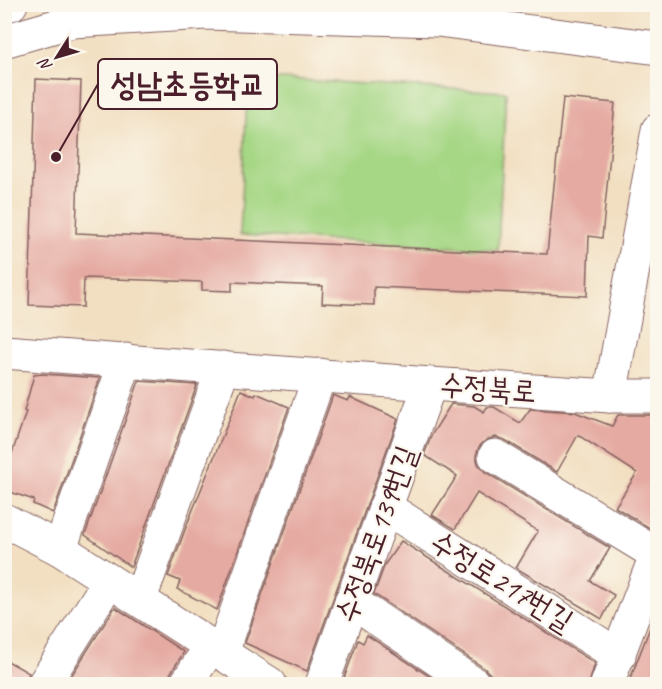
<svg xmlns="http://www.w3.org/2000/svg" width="662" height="689" viewBox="0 0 662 689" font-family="Caveat,'Poor Story',sans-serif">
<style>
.green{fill:#a6d785;stroke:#787b58;stroke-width:1.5}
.building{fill:#e5aaa2}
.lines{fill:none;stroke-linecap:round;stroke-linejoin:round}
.minor-casing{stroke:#856260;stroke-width:35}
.major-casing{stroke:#856260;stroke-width:35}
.minor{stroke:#fff;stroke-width:33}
.major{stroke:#fff;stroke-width:33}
.labels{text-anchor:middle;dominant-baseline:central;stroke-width:4.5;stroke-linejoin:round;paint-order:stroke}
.street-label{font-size:30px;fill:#4a1f2b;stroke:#fbf7ec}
.leader{fill:none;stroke:#4a1f2b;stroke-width:2}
.callout-dot{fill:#4a1f2b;stroke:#fbf7ec;stroke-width:2}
.callout{fill:#fbf7ec;stroke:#4a1f2b;stroke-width:2}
.callout-label{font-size:32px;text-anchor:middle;font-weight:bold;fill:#4a1f2b}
</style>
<rect width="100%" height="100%" fill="#fbf7ec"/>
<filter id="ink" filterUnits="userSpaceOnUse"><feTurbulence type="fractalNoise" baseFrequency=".0167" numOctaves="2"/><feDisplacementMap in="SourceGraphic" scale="12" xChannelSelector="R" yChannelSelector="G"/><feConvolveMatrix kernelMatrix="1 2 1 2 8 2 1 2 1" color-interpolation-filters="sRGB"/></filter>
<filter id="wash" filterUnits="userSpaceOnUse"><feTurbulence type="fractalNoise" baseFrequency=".008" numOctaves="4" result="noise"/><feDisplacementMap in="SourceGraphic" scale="24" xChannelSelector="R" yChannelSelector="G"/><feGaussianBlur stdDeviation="1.35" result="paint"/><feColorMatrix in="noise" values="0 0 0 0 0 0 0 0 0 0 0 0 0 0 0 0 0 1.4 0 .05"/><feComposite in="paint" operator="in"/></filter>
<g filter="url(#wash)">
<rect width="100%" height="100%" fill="#f2dfc1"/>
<polygon class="green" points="248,77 506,92 498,250 240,235"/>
<g id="blocks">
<g class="building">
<polygon points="36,79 81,81 76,233 547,254 563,98 615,103 602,238 589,236 587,296 374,287 374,305 322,303 323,286 232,282 232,291 202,290 202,282 84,278 83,307 29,305"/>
<polygon points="42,374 100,378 53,513 33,504 34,500 4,490 4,477 26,412 24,411 34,375"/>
<polygon points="139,381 197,385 131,567 85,535"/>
<polygon points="241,390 255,396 256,393 289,407 217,610 177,589 180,581 168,576 186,527"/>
<polygon points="333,395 348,401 350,397 398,419 307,671 245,643"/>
<polygon points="451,404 474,406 484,412 487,407 494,407 520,423 530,409 575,412 612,426 618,415 654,415 657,416 657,518 651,529 615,507 637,473 578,435 557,472 505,440 496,437 486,440 479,447 476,455 478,464 485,472 610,548 590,581 614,595 602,619 516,568 538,531 477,493 455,529 432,515 457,476 424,455 432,434"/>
<polygon points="401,541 595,663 589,684 493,684 491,675 484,668 374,594 385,564"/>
<polygon points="115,607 184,652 170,674 168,684 66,684"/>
<polygon points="656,612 657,684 627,684 629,682"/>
<polygon points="367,635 441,684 342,684 358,640 363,643"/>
<polygon points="4,659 29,673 25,684 4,684"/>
</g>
</g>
</g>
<g filter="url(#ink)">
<use href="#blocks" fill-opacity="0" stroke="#856260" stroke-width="1.5"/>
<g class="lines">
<defs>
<g id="minor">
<polyline points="4,352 430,384 610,396 658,396"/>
<polyline points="610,396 658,130"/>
<polyline points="495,456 656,554"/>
<polyline points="385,507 619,656"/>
<polyline points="4,520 60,549 270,684"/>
<polyline points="60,549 126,360"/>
<polyline points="140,599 223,368"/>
<polyline points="351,601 474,684"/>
<polyline points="222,653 320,375"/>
<polyline points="44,684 109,581"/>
<polyline points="186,684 211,646"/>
<polyline points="322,684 430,384"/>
<polyline points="607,684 658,550"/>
</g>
<g id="major">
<polyline points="4,5 11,4"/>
<polyline points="4,41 73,21 206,13 437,20 658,48"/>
</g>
</defs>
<use href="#minor" class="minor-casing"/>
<use href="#major" class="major-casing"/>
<use href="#minor" class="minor"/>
<use href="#major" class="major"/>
</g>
</g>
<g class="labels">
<g class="street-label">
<text transform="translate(488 388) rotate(4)">수정북로</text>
<text transform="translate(376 534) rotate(-70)">수정북로139번길</text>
<text transform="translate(502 581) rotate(32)">수정로217번길</text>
</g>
</g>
<path class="leader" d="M56 157L98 84"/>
<circle class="callout-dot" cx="56" cy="157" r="6"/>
<rect class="callout" x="98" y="59" width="179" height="50" rx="6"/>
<g class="callout-label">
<text x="188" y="95">성남초등학교</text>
</g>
<rect width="662" height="689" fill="none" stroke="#fbf7ec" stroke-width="24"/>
<g transform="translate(57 57) rotate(233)" stroke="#fbf7ec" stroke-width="4.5" paint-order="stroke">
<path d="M0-4.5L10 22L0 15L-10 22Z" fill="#4a1f2b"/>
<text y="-9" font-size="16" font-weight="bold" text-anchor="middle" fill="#4a1f2b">N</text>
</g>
</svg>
